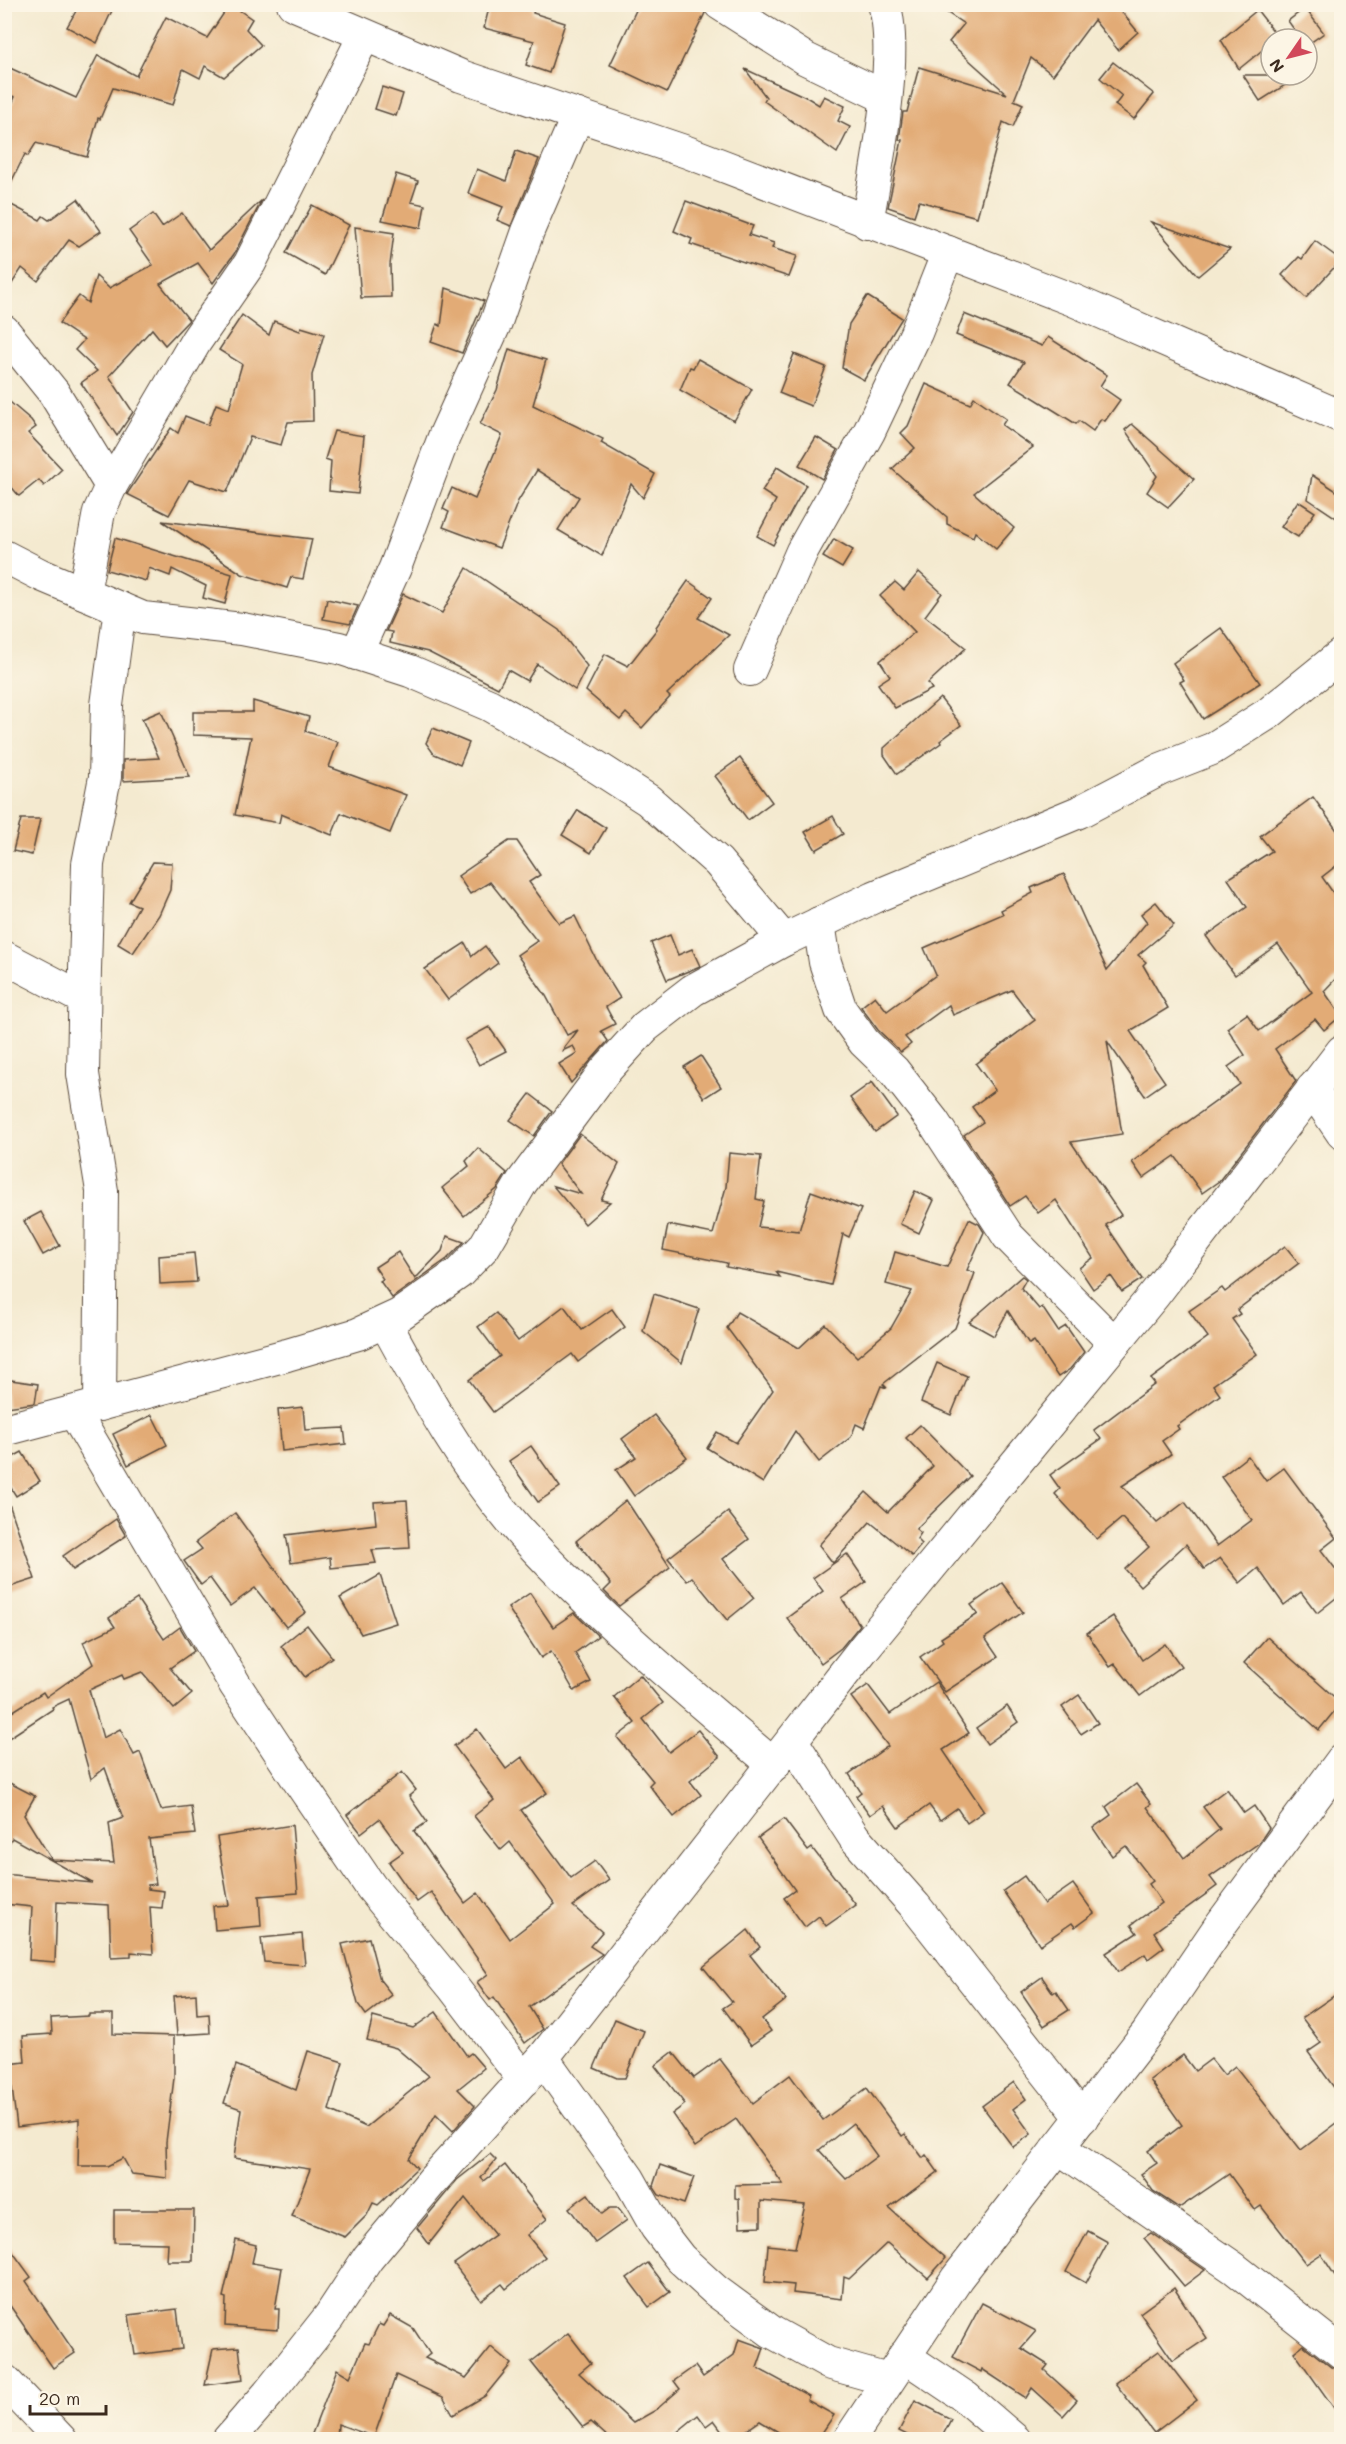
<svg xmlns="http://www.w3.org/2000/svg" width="1346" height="2444" viewBox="0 0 1346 2444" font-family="Mali,sans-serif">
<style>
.building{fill:#e2ab76;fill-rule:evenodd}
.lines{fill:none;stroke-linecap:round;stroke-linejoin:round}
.minor-casing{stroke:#574739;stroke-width:34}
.minor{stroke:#fff;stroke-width:32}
</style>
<rect width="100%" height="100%" fill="#fcf5e5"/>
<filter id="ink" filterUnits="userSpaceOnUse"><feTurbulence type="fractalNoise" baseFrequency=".0167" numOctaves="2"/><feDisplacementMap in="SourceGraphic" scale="12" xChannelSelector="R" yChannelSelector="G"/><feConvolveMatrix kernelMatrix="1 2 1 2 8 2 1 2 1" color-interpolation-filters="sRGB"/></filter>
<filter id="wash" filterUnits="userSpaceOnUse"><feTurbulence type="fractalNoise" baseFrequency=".008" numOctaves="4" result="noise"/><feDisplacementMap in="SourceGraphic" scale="24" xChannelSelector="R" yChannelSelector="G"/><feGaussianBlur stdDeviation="1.35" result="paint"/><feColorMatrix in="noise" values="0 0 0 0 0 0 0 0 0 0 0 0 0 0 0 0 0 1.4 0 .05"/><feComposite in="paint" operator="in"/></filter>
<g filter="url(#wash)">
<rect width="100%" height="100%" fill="#f4ead0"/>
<g id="blocks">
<g class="building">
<polygon points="80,4 115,4 97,43 67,27"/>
<polygon points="230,4 252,19 246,29 261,45 224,77 205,66 200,78 183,69 173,105 113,88 100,119 98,118 87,157 36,143 28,156 25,154 4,197 4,122 15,97 4,93 4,80 10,68 76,98 98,55 136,76 166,17 207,38"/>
<polygon points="490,4 521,4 534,8 533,13 565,23 549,73 526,65 534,41 484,28"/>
<polygon points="639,4 694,4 703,9 705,13 667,92 610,65"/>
<polygon points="934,4 1115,4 1138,32 1118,50 1094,20 1053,75 1031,58 1014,100 1023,104 1013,127 1003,122 977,217 919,201 914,216 888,207 902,140 899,140 903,112 907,112 919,67 1007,94 949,42 964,24"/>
<polygon points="1305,8 1324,33 1307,45 1307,39 1301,39 1288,21"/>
<polygon points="1257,10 1278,37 1271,39 1271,43 1239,69 1221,40"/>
<polygon points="1113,62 1154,94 1134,119 1115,105 1122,96 1100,78"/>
<polygon points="745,69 808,98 819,105 824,96 845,106 838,121 850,127 837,153 764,101 766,97"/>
<polygon points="1243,75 1301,75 1260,101"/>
<polygon points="382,87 403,94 396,116 375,109"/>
<polygon points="516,151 539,159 511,226 497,220 503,207 468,193 477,169 506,181"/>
<polygon points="396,174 418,181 411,202 425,205 421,228 382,220"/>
<polygon points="78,199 101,231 79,246 69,240 38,281 22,268 4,296 4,201 40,220 43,216 49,220"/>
<polygon points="262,200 234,254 213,283 198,263 160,284 189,320 165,345 152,329 109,376 133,412 117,436 81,383 97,371 75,350 84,340 59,323 79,296 88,303 96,276 109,288 153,265 129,231 153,214 162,227 182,213 209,250"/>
<polygon points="686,201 753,226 749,235 774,243 772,248 797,256 789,277 690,244 692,239 674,231"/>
<polygon points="312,205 349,225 325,275 286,253"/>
<polygon points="1151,222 1230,249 1198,276"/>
<polygon points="355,227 394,233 390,265 391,297 361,298"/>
<polygon points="1315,241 1341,260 1306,298 1282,275 1299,257 1302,259"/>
<polygon points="446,288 484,301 462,353 431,342 437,324 441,326"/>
<polygon points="867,296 902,318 864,380 842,368 849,324"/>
<polygon points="964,314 1042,346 1048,337 1107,375 1100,386 1120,400 1105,421 1101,419 1093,431 1079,421 1076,424 1010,383 1024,362 956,335"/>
<polygon points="242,315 269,335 274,321 300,331 301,327 324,334 312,375 313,421 288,422 281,445 250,437 227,492 189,480 169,515 127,494 171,428 178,433 185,416 208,425 216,404 229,409 242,364 219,350"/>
<polygon points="509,349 546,360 533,405 603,439 601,443 655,474 643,498 631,484 602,556 558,530 579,497 537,470 518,501 499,548 443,527 449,512 443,509 452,488 475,499 502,435 480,424 497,390"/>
<polygon points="794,354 826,367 811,406 779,393"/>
<polygon points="698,359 752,389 734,421 680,390 690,367 693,368"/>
<polygon points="926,384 970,404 974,397 1006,419 1002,425 1033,447 974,493 1014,528 996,549 975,532 973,537 947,524 947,517 892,469 915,448 901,433 908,426"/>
<polygon points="4,397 31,420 36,427 28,433 62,469 44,486 39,480 19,496 4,478"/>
<polygon points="1132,424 1194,479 1168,507 1147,492 1157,476 1125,430"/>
<polygon points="334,431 364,436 358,494 329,491 331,461 325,459"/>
<polygon points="816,437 838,450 822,479 799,465"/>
<polygon points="777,467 806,485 773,545 757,536 776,500 762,491"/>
<polygon points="1312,475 1341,494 1341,521 1308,499"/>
<polygon points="1298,501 1315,512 1298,537 1281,527"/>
<polygon points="162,521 312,539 303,579 291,577 287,588 242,574"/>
<polygon points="115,538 232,574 225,604 203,598 206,586 172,569 170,576 149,568 146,581 107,570"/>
<polygon points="834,539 853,550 842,568 823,557"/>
<polygon points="467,568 559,630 587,666 575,690 537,664 527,681 508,670 498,688 428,652 390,643 392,632 386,631 403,594 442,613"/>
<polygon points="919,572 942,593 925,616 966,648 928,683 932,689 895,708 878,684 890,676 880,661 915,632 880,596 895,582 904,590"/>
<polygon points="688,581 712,598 698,618 729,635 667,694 670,697 642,728 626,713 620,720 586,691 605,654 628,666 657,629 656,627"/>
<polygon points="327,599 358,606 350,624 323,619"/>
<polygon points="1221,628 1260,683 1203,719 1180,682 1184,680 1173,663"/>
<polygon points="940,698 961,725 940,741 941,743 897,774 884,755 884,748"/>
<polygon points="253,701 309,717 305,731 338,742 329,767 406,795 390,833 341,813 332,835 281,814 279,823 235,815 251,737 193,735 193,712 253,712"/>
<polygon points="161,711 190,777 123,781 123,760 159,758 142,719"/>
<polygon points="433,728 469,743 460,765 434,754 426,743"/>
<polygon points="740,758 772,802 748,820 715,776"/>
<polygon points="1313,797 1341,836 1341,862 1322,877 1341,904 1341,973 1324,991 1341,1016 1324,1030 1315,1019 1275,1049 1296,1081 1219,1181 1202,1193 1175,1156 1143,1178 1132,1162 1240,1084 1228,1067 1245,1055 1227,1028 1247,1014 1259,1031 1312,992 1278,944 1235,975 1206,936 1247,907 1228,879 1272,851 1260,836"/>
<polygon points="578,810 606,828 591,853 562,835"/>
<polygon points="833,816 843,834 816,850 805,832"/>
<polygon points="21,819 40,819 32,855 13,851"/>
<polygon points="509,841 517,841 540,875 529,882 559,923 575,916 597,961 620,998 606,1007 615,1024 601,1031 608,1041 571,1083 559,1064 577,1053 573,1046 562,1051 578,1030 567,1035 546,996 517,955 537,941 490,882 470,894 458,876"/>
<polygon points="153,862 172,863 170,890 159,915 133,953 118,944 139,906 129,902"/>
<polygon points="1064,874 1107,970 1147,922 1141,914 1156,902 1174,925 1138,955 1146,962 1143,965 1168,1008 1130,1031 1165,1082 1145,1096 1107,1041 1122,1134 1071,1142 1121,1215 1106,1225 1142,1279 1122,1292 1111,1276 1093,1289 1079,1268 1093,1258 1056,1200 1038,1213 1025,1196 1010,1206 964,1135 983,1122 972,1107 995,1090 976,1064 1035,1020 1012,990 953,1015 949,1005 905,1037 911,1044 901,1052 878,1030 861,1007 875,996 887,1011 936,975 924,948 1003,914 1001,910 1033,893 1031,888"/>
<polygon points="670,935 678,955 692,949 700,966 667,980 651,943"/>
<polygon points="465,943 472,956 485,946 498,963 448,1000 425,969"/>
<polygon points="489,1027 506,1051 479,1065 465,1040"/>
<polygon points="701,1056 721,1087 704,1098 684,1067"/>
<polygon points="872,1082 897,1116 875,1132 850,1098"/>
<polygon points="530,1094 552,1111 534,1136 510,1120"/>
<polygon points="580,1134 619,1164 601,1200 610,1202 585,1224 553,1186 581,1194 558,1164"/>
<polygon points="478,1148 507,1173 497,1189 464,1216 442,1188 469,1166 466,1161"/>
<polygon points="729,1153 761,1156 756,1199 764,1201 758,1227 799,1231 811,1191 861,1209 849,1237 843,1234 831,1285 776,1272 780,1277 726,1267 727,1263 663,1250 668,1225 713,1234 726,1187"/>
<polygon points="915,1191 934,1200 919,1233 900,1224"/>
<polygon points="41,1212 60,1246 43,1255 24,1221"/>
<polygon points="969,1219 979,1224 984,1232 967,1270 975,1273 955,1328 883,1384 887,1388 881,1386 864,1428 856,1424 851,1437 819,1462 795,1431 763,1483 707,1448 717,1432 736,1443 773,1390 727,1328 737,1312 799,1348 825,1324 857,1357 891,1328 912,1291 886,1284 895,1252 947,1267"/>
<polygon points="447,1236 464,1242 447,1259 392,1298 380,1281 383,1279 375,1267 398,1252 415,1279 442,1251"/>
<polygon points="1285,1246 1299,1263 1237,1310 1240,1314 1232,1319 1257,1354 1213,1385 1220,1395 1177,1426 1179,1429 1162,1441 1171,1454 1122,1486 1157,1523 1185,1502 1217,1546 1252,1520 1221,1477 1248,1456 1266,1481 1284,1468 1336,1538 1321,1550 1341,1576 1341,1594 1317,1613 1301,1592 1284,1605 1258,1568 1240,1583 1220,1558 1204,1569 1186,1544 1140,1586 1125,1569 1149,1547 1122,1518 1097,1539 1055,1494 1060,1489 1050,1475 1101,1439 1094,1430 1155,1384 1151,1379 1208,1337 1189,1311 1222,1288 1225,1292"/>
<polygon points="194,1253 197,1282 160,1284 159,1256"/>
<polygon points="1022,1276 1026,1279 1021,1288 1039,1309 1042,1307 1058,1331 1066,1326 1084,1352 1070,1369 1058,1377 1034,1341 1029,1344 1008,1311 994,1336 969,1322"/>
<polygon points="654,1294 699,1309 682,1363 643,1331"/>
<polygon points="564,1306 582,1330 612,1309 625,1327 578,1362 572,1354 493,1412 469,1380 500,1356 478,1327 496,1313 518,1341"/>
<polygon points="937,1363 967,1376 951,1415 921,1402"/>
<polygon points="4,1379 38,1384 35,1403 7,1407"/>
<polygon points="303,1407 305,1430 344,1428 346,1444 282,1451 278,1410"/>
<polygon points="152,1415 167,1445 128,1465 113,1434"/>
<polygon points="654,1415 687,1457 634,1496 616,1470 636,1457 622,1439"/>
<polygon points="920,1425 970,1476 916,1529 921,1533 917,1539 922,1544 912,1556 870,1522 833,1563 819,1545 866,1492 888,1512 933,1466 906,1438"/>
<polygon points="531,1446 560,1487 538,1502 509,1461"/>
<polygon points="22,1452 40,1481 16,1496 4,1477 4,1462"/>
<polygon points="407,1500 410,1548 372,1550 376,1563 331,1568 330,1557 291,1563 286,1535 376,1524 374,1502"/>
<polygon points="626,1500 670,1567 619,1606 604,1591 611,1584 576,1541"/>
<polygon points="4,1501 8,1501 35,1579 4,1589"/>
<polygon points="728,1512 749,1539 723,1559 754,1598 727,1620 692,1577 687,1581 668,1558"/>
<polygon points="235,1513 306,1612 286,1627 255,1588 230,1606 210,1578 201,1585 184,1561 202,1549 196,1542"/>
<polygon points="116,1519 126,1536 73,1570 63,1556"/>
<polygon points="847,1554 866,1582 842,1599 860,1625 841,1648 821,1663 787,1618 823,1591 813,1578"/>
<polygon points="380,1575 396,1623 361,1634 340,1598"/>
<polygon points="1002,1583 1023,1612 985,1638 998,1657 945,1692 920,1657 943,1641 941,1638 978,1614 971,1605"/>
<polygon points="530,1593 553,1627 574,1613 598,1636 575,1653 591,1682 574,1691 551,1651 541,1658 508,1608"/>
<polygon points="137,1599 164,1639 180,1627 194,1651 170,1668 192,1694 174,1709 142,1672 124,1679 122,1675 89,1690 103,1738 120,1729 134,1755 140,1752 161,1810 191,1806 195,1834 149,1839 156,1884 148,1885 148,1889 164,1891 162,1908 150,1907 153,1954 131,1952 131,1957 111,1958 109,1905 57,1902 55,1962 29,1960 32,1907 4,1904 4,1874 92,1883 12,1838 4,1852 4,1780 35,1796 24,1815 52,1860 114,1863 109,1823 123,1818 105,1768 91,1779 69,1699 52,1707 53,1709 4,1741 4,1717 43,1692 46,1697 93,1664 83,1642 115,1627 109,1618"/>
<polygon points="1113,1616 1142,1660 1165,1644 1181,1666 1140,1696 1115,1664 1110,1667 1087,1633"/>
<polygon points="307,1625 332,1657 305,1677 281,1646"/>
<polygon points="1267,1637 1341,1703 1319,1730 1244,1663"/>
<polygon points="640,1675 663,1703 643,1719 669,1752 698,1730 720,1757 690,1781 701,1795 674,1817 649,1785 653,1781 617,1737 635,1723 614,1697"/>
<polygon points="936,1682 969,1733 943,1750 984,1811 967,1823 957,1808 940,1820 929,1805 898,1827 883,1806 870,1815 856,1796 861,1792 849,1774 888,1746 851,1697 868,1685 890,1714"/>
<polygon points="1079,1695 1098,1723 1081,1734 1062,1707"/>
<polygon points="1007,1706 1018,1722 987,1744 976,1728"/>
<polygon points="477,1729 506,1769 522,1757 547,1793 521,1810 571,1878 595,1861 609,1880 573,1906 602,1932 590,1946 602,1954 529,2007 543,2029 525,2043 494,1997 490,2000 477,1982 488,1974 431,1892 417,1902 389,1862 403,1852 379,1819 361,1833 347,1815 402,1772 416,1790 409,1796 427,1822 414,1831 465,1903 478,1893 510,1939 555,1904 510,1842 501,1850 474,1816 494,1800 454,1746"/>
<polygon points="1136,1784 1151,1804 1147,1807 1184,1858 1220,1829 1203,1807 1227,1789 1244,1813 1254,1806 1269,1828 1259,1843 1210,1877 1217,1886 1154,1932 1164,1947 1148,1959 1145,1954 1118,1972 1106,1953 1137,1933 1131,1925 1162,1903 1149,1884 1153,1881 1126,1846 1112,1856 1093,1828 1111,1815 1106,1807"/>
<polygon points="784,1819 808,1851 812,1848 856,1905 826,1926 819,1916 805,1927 784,1898 795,1890 758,1838"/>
<polygon points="292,1825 298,1893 259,1896 261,1926 215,1930 213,1906 229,1905 217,1837"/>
<polygon points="1024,1876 1044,1904 1073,1884 1094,1913 1075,1927 1072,1923 1040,1945 1003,1891"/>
<polygon points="748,1930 760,1947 750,1955 786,2000 762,2019 771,2031 751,2045 723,2008 732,2002 703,1967"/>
<polygon points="302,1934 305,1965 264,1962 261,1938"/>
<polygon points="369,1938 380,1980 392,1995 366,2015 358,2004 342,1944"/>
<polygon points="1042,1977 1053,1993 1056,1991 1069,2010 1044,2026 1021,1992"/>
<polygon points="1341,1991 1341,2097 1308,2052 1321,2043 1302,2018"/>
<polygon points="196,1994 197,2015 209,2014 210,2033 177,2035 174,1996"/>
<polygon points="436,2012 467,2056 471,2053 484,2068 458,2089 475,2106 453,2131 436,2114 409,2159 417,2168 378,2205 373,2203 367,2215 345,2237 292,2216 310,2169 234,2158 241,2109 224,2103 236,2065 296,2090 308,2051 343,2062 329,2110 366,2127 429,2076 396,2048 367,2040 373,2017 413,2028"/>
<polygon points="89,2014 113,2014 113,2034 174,2036 174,2078 166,2142 167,2178 132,2174 123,2158 107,2166 78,2166 79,2119 17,2127 9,2064 25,2062 23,2036 52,2034 51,2018 89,2016"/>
<polygon points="615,2019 644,2031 625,2078 617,2078 594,2068"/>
<path d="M 673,2052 L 694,2078 L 720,2059 L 753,2103 L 790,2075 L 823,2120 L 867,2088 L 902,2136 L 905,2134 L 923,2158 L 926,2155 L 938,2172 L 889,2208 L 946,2258 L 928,2278 L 887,2243 L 849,2279 L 844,2277 L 842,2299 L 793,2293 L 794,2285 L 765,2282 L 768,2245 L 795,2248 L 805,2205 L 761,2201 L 761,2226 L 740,2227 L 739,2199 L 735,2198 L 735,2185 L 783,2184 L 736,2119 L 695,2147 L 672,2114 L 685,2104 L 655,2066 ZM 853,2123 L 877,2156 L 846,2179 L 819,2150 Z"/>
<polygon points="1183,2055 1195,2071 1211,2059 1224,2075 1235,2066 1301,2150 1341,2120 1341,2285 1321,2254 1306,2264 1261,2206 1255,2210 1229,2174 1179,2208 1153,2191 1141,2174 1157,2163 1148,2151 1182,2125 1150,2080"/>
<polygon points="1014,2082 1026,2099 1013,2109 1031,2134 1013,2147 982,2106"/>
<polygon points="490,2154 496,2160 481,2178 484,2181 505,2165 547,2219 527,2235 545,2257 506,2289 502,2284 481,2300 454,2264 495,2235 465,2198 429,2244 417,2228 457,2180"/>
<polygon points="660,2165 694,2177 684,2204 659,2195 653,2186"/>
<polygon points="588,2194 602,2214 610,2208 618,2208 627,2220 595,2243 569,2208"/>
<polygon points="114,2210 194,2210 193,2261 167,2261 168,2243 114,2242"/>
<polygon points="1088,2231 1108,2242 1086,2283 1066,2272"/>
<polygon points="1151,2233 1205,2270 1184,2286 1144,2238"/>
<polygon points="4,2240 31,2277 26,2281 75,2353 53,2368 4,2297"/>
<polygon points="236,2240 256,2245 252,2263 282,2268 275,2309 279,2309 278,2330 225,2326 226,2298 223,2297"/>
<polygon points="648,2263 670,2292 649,2307 627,2278"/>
<polygon points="1174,2288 1207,2338 1173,2361 1140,2313"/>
<polygon points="982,2303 1036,2331 1021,2348 1048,2365 1044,2370 1077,2400 1063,2416 1032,2388 1026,2398 982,2369 981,2372 953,2357"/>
<polygon points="177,2309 182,2349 135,2355 129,2315"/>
<polygon points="390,2315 413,2328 430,2354 425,2358 466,2378 491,2347 511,2364 485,2396 453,2415 443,2397 396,2375 374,2437 338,2424 337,2439 310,2439 337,2369 350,2377 365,2343 369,2344 379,2324 383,2326"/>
<polygon points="568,2333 591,2363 579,2373 633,2423 656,2410 680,2389 674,2381 695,2366 703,2377 734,2355 739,2339 764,2348 757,2368 809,2396 807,2400 834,2415 818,2439 790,2439 760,2421 734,2439 728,2439 714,2420 706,2426 698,2415 669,2439 604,2439 608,2437 591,2422 583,2427 531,2362"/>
<polygon points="1303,2345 1331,2367 1341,2371 1341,2418 1294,2352"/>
<polygon points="239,2347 243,2380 205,2385 213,2349"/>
<polygon points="1159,2351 1197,2400 1154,2433 1115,2383"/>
<polygon points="915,2400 951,2419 941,2439 915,2439 899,2431"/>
</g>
</g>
</g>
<g filter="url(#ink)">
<use href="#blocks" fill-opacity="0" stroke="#574739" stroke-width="1.5"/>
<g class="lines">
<defs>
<g id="minor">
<polyline points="293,4 461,76 687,152 1073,300 1342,417"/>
<polyline points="720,4 806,59 885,97"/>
<path d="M 867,223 C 876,170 900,53 884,4"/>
<polyline points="4,331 54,393 111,486"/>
<polyline points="4,556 41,575 143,618 242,629 339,648 410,671 489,705 586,760 648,800 718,862 784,940"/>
<polyline points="84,593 99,512 111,486 196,341 250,263 364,36"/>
<polyline points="356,654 395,568 444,437 496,322 528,231 578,115"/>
<polyline points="750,670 802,551 869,432 916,333 948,252"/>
<polyline points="819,923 825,962 841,1010 864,1042 894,1071 933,1121 1008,1236 1114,1343"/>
<polyline points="4,957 84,999"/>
<polyline points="1312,1089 1342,1133"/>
<path d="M 385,1322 C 425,1396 466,1472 523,1535 C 600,1619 687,1691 774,1765"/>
<polyline points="100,1405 102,1191 83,1074 85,969 88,864 105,777 107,705 120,608"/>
<polyline points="74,1412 236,1686 298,1780 371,1887 453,1987 524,2080"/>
<polyline points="4,1430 287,1355 358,1334 399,1315 459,1273 484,1247 522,1182 604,1072 645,1027 693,990 784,940 874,897 1079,812 1161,769 1212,749 1269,713 1342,654"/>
<polyline points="792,1741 854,1837 915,1906 1082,2118"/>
<polyline points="543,2058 629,2179 656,2227 680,2258 716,2291 772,2332 828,2363 888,2380"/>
<polyline points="1059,2148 1234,2268 1342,2353"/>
<polyline points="904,2356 965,2397 1015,2440"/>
<polyline points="4,2380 61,2440"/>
<polyline points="228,2440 268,2394 329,2317 368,2258 433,2180 543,2058 864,1648 1155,1294 1342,1051"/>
<polyline points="849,2440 957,2278 1147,2033 1219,1927 1342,1760"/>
</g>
</defs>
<use href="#minor" class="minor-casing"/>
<use href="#minor" class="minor"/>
</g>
</g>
<rect width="1346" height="2444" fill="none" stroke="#fcf5e5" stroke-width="24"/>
<g transform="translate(1289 57) rotate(235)"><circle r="28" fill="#fcf5e5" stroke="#afa495" stroke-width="1.5"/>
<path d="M0-4.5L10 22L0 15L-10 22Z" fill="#d1495b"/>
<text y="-9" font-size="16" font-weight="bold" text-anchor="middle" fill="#3b2a1e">N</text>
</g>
<path d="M30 2405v9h76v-9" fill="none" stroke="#3b2a1e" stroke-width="3"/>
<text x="39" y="2405" font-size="18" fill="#3b2a1e" stroke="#fcf5e5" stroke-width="4.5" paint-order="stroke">20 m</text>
</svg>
